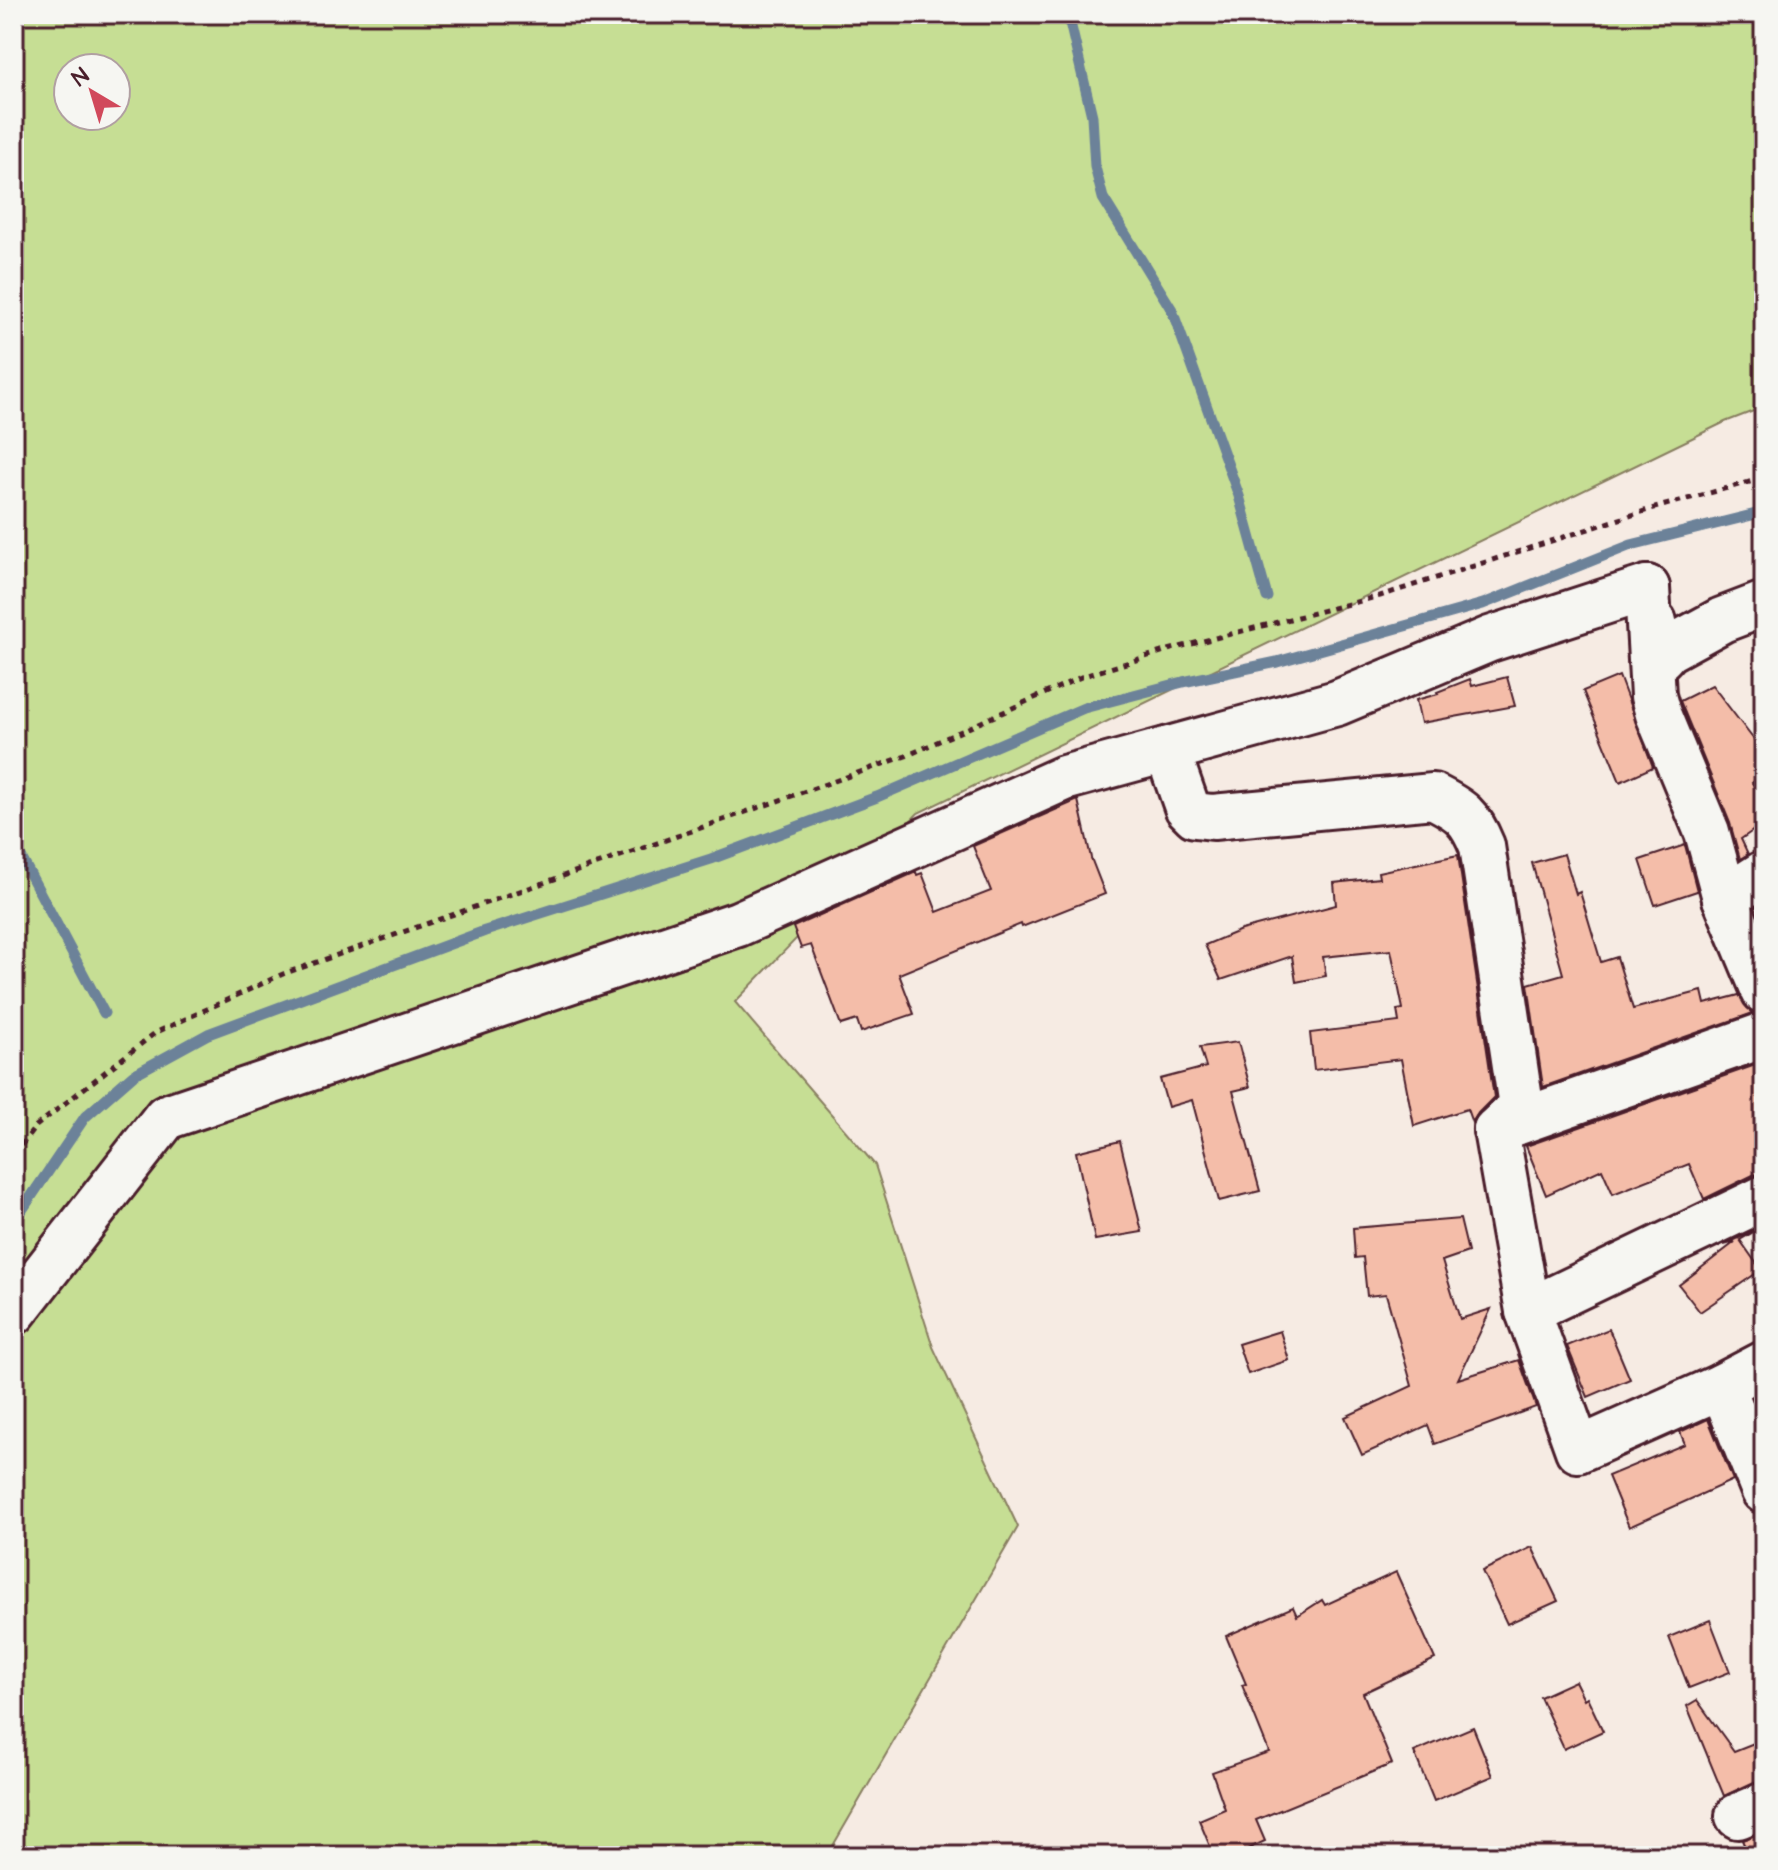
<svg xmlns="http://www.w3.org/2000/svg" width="1778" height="1870" viewBox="0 0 1778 1870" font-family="'Architects Daughter',sans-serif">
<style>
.green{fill:#c6de94;stroke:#887e60;stroke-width:2;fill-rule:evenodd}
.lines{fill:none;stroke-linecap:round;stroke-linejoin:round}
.stream{stroke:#6c8299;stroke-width:11}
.building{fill:#f4bda9;stroke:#4a1f2b;stroke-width:2}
.minor-casing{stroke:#4a1f2b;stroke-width:50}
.path{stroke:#4a1f2b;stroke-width:5;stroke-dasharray:6 6;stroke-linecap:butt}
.minor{stroke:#f6f6f2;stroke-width:44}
</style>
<rect width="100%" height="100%" fill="#f6ebe3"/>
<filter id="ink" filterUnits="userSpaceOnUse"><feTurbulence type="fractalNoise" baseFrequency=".0125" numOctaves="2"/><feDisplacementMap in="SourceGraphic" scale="16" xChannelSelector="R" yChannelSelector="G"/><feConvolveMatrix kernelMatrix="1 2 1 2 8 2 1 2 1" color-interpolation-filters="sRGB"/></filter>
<g filter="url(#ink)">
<path class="green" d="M 14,14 L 1764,14 L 1764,407 L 1725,422 L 918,813 L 735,1002 L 875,1165 L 933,1347 L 1018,1527 L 827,1856 L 14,1856 ZM 68,68 L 116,68 L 116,116 L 68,116 Z"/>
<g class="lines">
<g class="stream">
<polyline points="1068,14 1092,116 1095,167 1103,198 1172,310 1239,496 1267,597"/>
<polyline points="14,844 104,1013"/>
<polyline points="14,1222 85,1117 133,1075 208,1034 485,931 711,859 877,797 1084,708 1183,682 1277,662 1483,604 1631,545 1764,512"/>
</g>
</g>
<g class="building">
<polygon points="1619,676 1653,767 1620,782 1583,691"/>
<polygon points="1507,677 1515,706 1421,723 1416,700 1438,694 1437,692 1470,679 1472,686"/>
<polygon points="1712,685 1764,753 1764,773 1752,783 1764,799 1764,823 1741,839 1748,854 1740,859 1730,823 1680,701"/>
<polygon points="1078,800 1091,858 1105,894 1022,927 1021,924 899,974 914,1014 861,1032 857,1020 841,1025 811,945 801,948 793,927 916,872 917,875 922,873 937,912 991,891 973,846"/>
<polygon points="1685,845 1697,891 1655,905 1640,860"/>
<polygon points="1564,854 1576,894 1580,892 1601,962 1617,957 1633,1009 1702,991 1705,1004 1739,995 1753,1013 1543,1087 1528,984 1563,974 1532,863"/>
<polygon points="1458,855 1494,1097 1478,1113 1472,1123 1467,1109 1414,1126 1401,1059 1314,1070 1310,1033 1399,1022 1397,1010 1403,1009 1391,950 1323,957 1326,976 1296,982 1292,956 1221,980 1205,945 1241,930 1336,905 1334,883 1379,878 1378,872"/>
<polygon points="1238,1042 1250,1087 1233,1091 1260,1191 1219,1201 1192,1100 1168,1107 1160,1079 1206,1067 1200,1047"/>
<polygon points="1764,1062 1764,1173 1753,1175 1704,1199 1689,1164 1613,1194 1602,1169 1546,1195 1526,1146"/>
<polygon points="1120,1141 1142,1232 1095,1240 1076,1152"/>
<polygon points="1460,1219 1468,1252 1442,1261 1460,1319 1491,1309 1458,1379 1519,1360 1536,1407 1435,1444 1428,1425 1362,1455 1345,1417 1412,1386 1386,1294 1367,1296 1363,1257 1355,1258 1353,1228"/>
<polygon points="1764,1226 1740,1240 1761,1270 1700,1312 1679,1285 1735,1242 1724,1245"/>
<polygon points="1609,1329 1630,1379 1588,1397 1567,1346"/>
<polygon points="1280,1331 1289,1360 1248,1374 1238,1344"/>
<polygon points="1708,1419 1733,1480 1629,1527 1608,1476 1685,1444 1680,1432"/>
<polygon points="1532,1547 1558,1601 1507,1624 1482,1571"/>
<polygon points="1396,1572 1435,1659 1363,1693 1392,1764 1256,1820 1265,1841 1232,1856 1214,1856 1199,1820 1225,1809 1212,1772 1269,1752 1242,1685 1246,1684 1226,1636 1293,1607 1297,1616 1322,1600 1325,1605"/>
<polygon points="1710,1620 1730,1672 1689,1688 1669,1637"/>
<polygon points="1575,1681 1584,1699 1587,1697 1603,1731 1564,1749 1540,1697"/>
<polygon points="1697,1700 1734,1751 1764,1739 1764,1781 1754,1782 1724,1796 1687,1706"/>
<polygon points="1473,1727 1493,1776 1434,1801 1414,1752"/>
<polygon points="1764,1832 1764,1856 1749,1856 1742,1840"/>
</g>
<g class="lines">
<defs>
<g id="minor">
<polyline points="1647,588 1653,696 1658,714 1707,832 1725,898 1764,991"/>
<polyline points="1654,622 1661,657 1667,650 1722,620 1764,604"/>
<path d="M 1167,750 L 1187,807 L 1195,815 L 1213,817 L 1433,796 C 1461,810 1470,816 1482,846 L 1521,1106 L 1496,1130 L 1528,1311 L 1578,1450 L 1722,1386 L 1764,1491"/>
<polyline points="1725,898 1764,873"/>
<polyline points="1496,1130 1764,1035"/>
<polyline points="1528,1311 1764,1198"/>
<polyline points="14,1312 166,1117 738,924 1064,778 1337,703 1490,639 1647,588"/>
<polyline points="1722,1386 1764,1364"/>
<polyline points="1738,1816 1764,1805"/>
</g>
</defs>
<use href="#minor" class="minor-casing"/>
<polyline class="path" points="14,1155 36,1126 155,1033 283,974 906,756 1081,677 1168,650 1380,596 1651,509 1764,478"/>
<use href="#minor" class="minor"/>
</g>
</g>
<rect width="1778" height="1870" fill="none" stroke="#f6f6f2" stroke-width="48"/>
<rect x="24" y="24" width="1730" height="1822" fill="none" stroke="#4a1f2b" stroke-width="3" filter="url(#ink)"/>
<g transform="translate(92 92) rotate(322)"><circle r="38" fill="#f6f6f2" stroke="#b1a0a2" stroke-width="2"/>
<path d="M0-6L14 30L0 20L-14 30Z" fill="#d1495b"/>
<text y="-12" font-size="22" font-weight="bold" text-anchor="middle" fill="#4a1f2b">N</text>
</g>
</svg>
